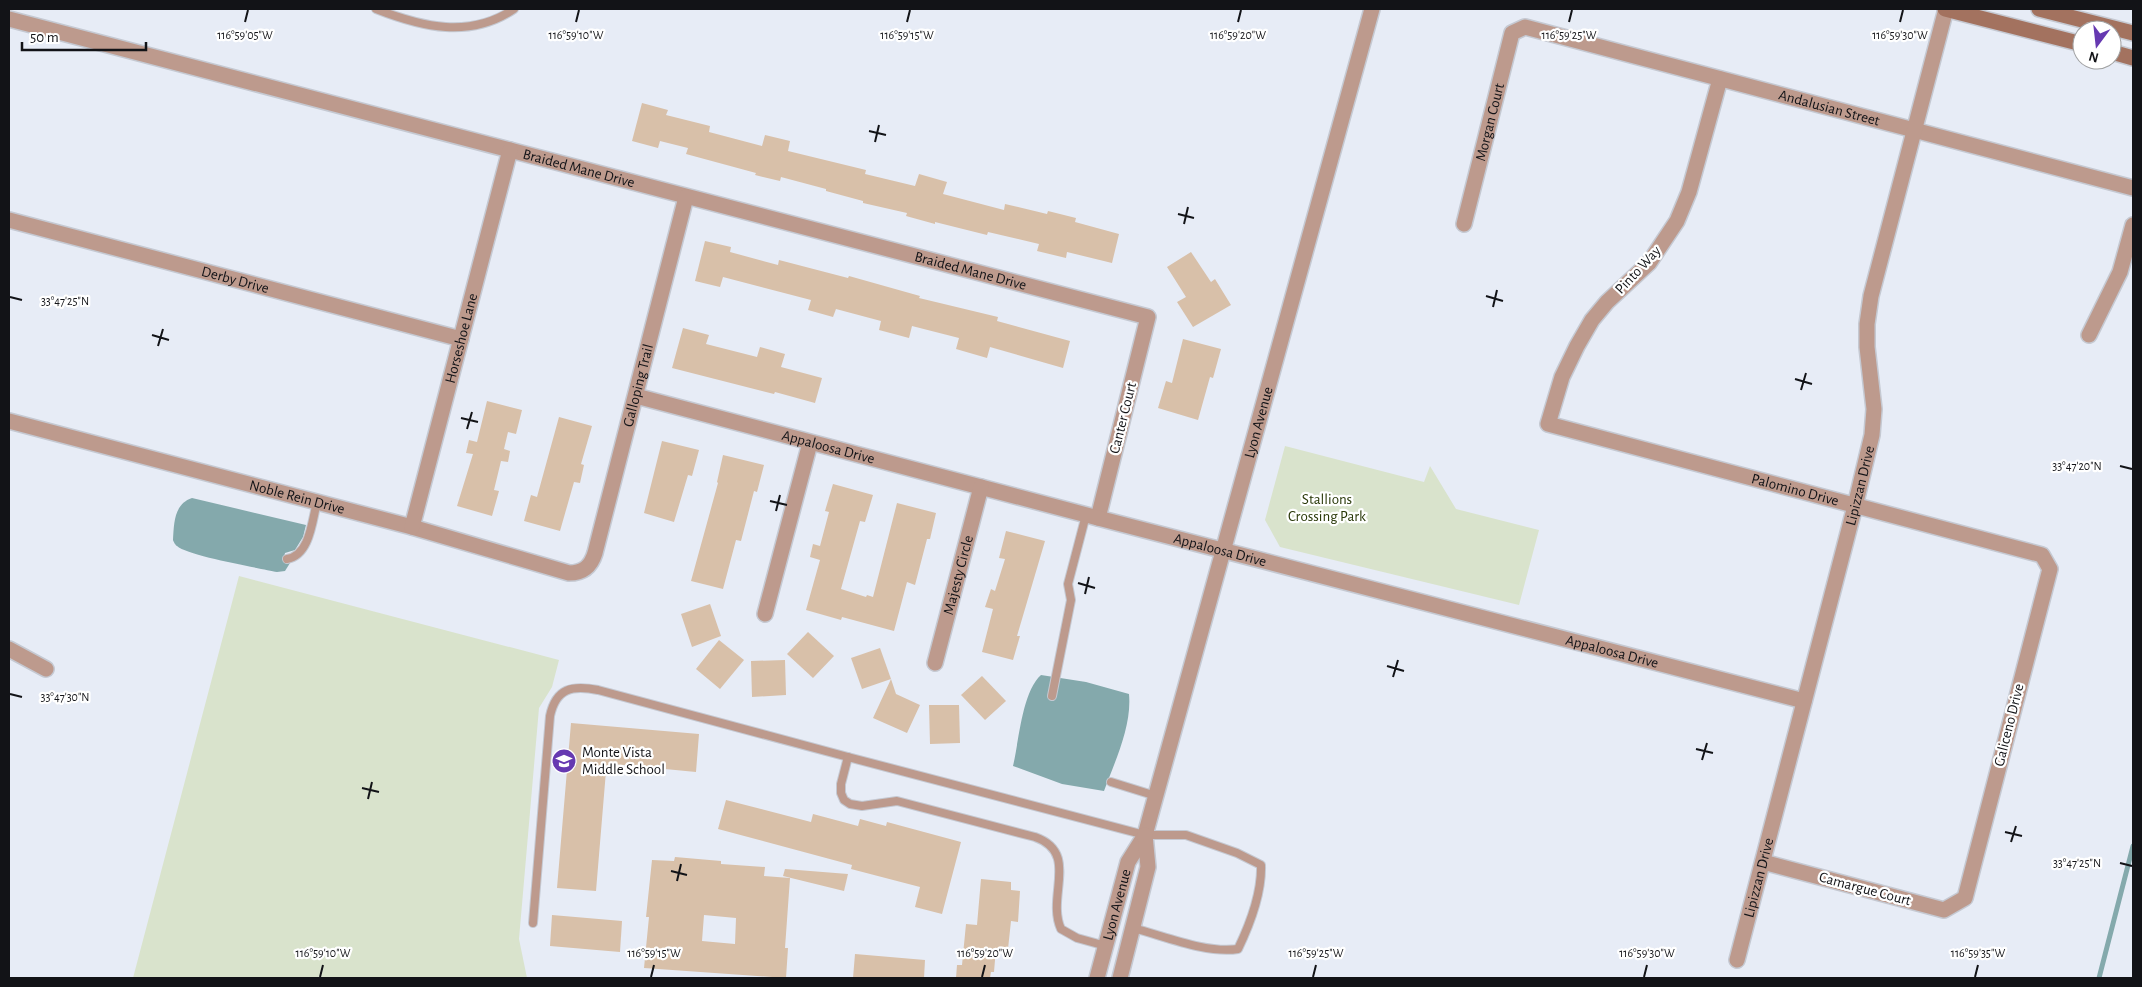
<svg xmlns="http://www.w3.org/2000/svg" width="2142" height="987" font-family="'Alegreya Sans',sans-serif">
<rect width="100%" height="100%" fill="#e7ecf6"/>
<g fill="#d9e3cc">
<polygon points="1285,446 1424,482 1430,466 1456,509 1539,530 1519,605 1280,547 1265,520"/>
<polygon points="239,576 559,660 552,687 539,708 519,939 527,978 133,978"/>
</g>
<g fill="#84a9ac">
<path d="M 192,498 L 306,525 L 303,537 L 295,550 L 285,553 L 283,562 L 290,563 L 285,571 L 277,572 C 259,568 188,556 177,546 C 176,546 173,541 173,540 C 174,523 174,504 192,498 Z"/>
<path d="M 1041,675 L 1086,682 L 1129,694 C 1132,726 1115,761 1104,791 L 1062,784 L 1013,766 C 1019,741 1022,692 1041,675 Z"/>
</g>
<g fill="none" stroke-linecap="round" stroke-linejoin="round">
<polyline stroke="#84a9ac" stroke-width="5" points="2099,978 2133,846"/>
</g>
<g fill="#d8c0a9" fill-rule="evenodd">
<polygon points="642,103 668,110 666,115 710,126 709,132 762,146 765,135 790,141 788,151 866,170 865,174 915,186 919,174 947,182 943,194 1004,210 1005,204 1047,214 1048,211 1076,218 1075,222 1119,234 1112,263 1067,252 1066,258 1037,251 1039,244 988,232 987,235 935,222 935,224 906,216 907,213 863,203 863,201 826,191 826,189 781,177 780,181 755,175 756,173 686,154 688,148 660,141 658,148 632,141"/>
<polygon points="705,241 731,247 730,252 778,265 779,260 848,278 849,276 920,296 919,298 998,317 997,321 1070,341 1063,368 990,347 987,358 956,349 959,338 912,326 909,338 879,330 881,321 836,309 833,317 808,310 811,300 723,277 720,287 695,281"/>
<polygon points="1191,252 1211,282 1215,279 1231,305 1193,327 1177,302 1186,297 1167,267"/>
<polygon points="683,328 709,335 706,344 757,357 760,347 785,354 781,367 822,378 815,403 775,392 774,394 672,368"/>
<polygon points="1183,339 1221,349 1213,378 1210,377 1198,420 1158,408 1166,381 1172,383"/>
<polygon points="487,401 522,410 516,434 508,432 504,449 510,451 508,462 501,461 494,490 499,491 492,516 457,506 473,454 466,453 469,440 477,442"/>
<polygon points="559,417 592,426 581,464 584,465 580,483 574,482 560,531 524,521 531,495 537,497"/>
<polygon points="662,441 699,450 692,476 688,475 674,522 644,513"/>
<polygon points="723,455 764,465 757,492 754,491 741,541 736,540 723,589 691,581 718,483 717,482"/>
<polygon points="833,484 873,495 865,522 860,521 841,589 866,597 867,595 873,597 897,503 936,513 930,539 927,539 915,585 907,582 894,631 842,617 841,620 806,610 820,560 810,557 813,544 820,546 829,512 825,511"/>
<polygon points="1006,531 1045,541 1017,636 1020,636 1013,660 982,652 993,609 985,607 991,589 995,591 1005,559 999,558"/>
<polygon points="710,604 721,636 692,647 681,614"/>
<polygon points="808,632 834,656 813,678 787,654"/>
<polygon points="719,640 744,660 720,689 696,669"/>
<polygon points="880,648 891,679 862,689 851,658"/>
<polygon points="785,660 786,695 752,697 751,661"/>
<polygon points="982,676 1006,701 985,720 961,695"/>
<polygon points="891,679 896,694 920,705 907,733 873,718"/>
<polygon points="929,705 959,705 960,743 930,744"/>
<polygon points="571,723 699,734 696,772 613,764 613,771 606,771 596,891 557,888"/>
<polygon points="726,800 811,822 813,814 858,826 860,819 886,826 887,822 961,842 942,914 915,907 920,887 851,869 852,865 718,829"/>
<path d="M 675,857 L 721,861 L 721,864 L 765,867 L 764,876 L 790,878 L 785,948 L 788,948 L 786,978 L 644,968 L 649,917 L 646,917 L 652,860 L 674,861 ZM 704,915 L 736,918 L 735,944 L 702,941 Z"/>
<polygon points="785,869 848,874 844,891 783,876"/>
<polygon points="981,879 1011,882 1011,890 1020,891 1018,922 1011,921 1008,949 996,948 994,972 991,972 990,978 956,978 957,965 962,965 966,924 977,925"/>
<polygon points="552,915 622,921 620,952 550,946"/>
<polygon points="855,954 925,960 924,978 853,978"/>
</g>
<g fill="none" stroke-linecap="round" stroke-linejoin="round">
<defs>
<g id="service">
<path d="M 376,9 C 422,27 470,39 514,9"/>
<path d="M 287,559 C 310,555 312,521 317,502"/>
<polyline points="1052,696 1071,600 1068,584 1086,515"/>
<polyline points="1111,782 1156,796"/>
<path d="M 533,923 L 550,716 C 556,688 572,685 598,690 L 848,757"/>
<path d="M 1106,946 L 1077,938 L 1061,929 C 1046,896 1080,853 1035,837 L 897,801 L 862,806 L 850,804 L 844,800 L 841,793 L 841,784 L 848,757 L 1145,835 L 1186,835 L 1237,853 L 1261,865 C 1262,893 1250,924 1238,949 C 1207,954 1164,936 1133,928"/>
</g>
<g id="minor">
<path id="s1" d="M 9,19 L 1148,317 L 1098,518"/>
<path id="s2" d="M 1720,79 L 1689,192 L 1677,221 L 1649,263 L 1607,302 L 1592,320 L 1577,346 L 1562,377 L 1548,424 L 2042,555 L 2050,569 L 1965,898 L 1944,910 L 1763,862"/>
<path id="s3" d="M 9,220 L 461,339"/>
<path id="s4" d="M 1464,224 L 1512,33 L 1525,27 L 2133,188"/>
<polyline points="2089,335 2120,272 2133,225"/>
<path id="s5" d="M 636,396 L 1098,518 L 1804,701"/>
<path id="s6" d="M 9,421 L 412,527 L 569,573 C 584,573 591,566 595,553 L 686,197"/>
<path id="s7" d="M 412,527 L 510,150"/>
<polyline points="765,614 810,443"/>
<polyline points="9,649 46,669"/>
<path id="s8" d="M 935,663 L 981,487"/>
<path id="s9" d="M 1737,960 L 1855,506 L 1872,435 L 1874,409 L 1867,347 L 1867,324 L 1871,296 L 1946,9"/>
</g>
<g id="tertiary">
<path id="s10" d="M 1097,978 L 1128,862 L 1145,835 L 1372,9"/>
<polyline points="1120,978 1148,867 1145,835"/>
</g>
<g id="secondary">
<polyline points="1945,9 2082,44"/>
<polyline points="2039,9 2133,33"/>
<polyline points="2112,52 2133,58"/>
</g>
</defs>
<use href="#service" stroke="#c5c9d2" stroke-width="10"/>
<use href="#minor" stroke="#c5c9d2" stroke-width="18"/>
<use href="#tertiary" stroke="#c5c9d2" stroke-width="18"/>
<use href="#secondary" stroke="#c5c9d2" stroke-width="18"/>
<use href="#service" stroke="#bd9a8d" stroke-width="8"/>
<use href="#minor" stroke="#bd9a8d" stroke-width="15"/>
<use href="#tertiary" stroke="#bd9a8d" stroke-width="15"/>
<use href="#secondary" stroke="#a3725f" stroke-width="15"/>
</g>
<path fill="none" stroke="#121317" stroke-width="2" d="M 245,22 L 248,10M 576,22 L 579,10M 907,22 L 910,10M 1238,22 L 1241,10M 1569,22 L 1572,10M 1900,22 L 1903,10M 869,131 L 886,135M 875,142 L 879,125M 1178,214 L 1194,218M 1184,224 L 1188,207M 1486,296 L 1503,301M 10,297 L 22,300M 1493,307 L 1497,290M 152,335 L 169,340M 158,346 L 163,329M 1795,379 L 1812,384M 1801,390 L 1806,373M 461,418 L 478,422M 467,429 L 472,412M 2120,466 L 2132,469M 770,501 L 787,505M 776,511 L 780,495M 1078,583 L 1095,588M 1085,594 L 1089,577M 1387,666 L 1404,671M 1393,677 L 1398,660M 10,694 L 22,697M 1696,749 L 1713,753M 1702,760 L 1707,743M 362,788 L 379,792M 368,799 L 372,782M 2005,832 L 2022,836M 2011,842 L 2016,826M 2120,863 L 2132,866M 671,871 L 687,875M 677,881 L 681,864M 320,977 L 323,965M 651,977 L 654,965M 982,977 L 985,965M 1313,977 L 1316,965M 1644,977 L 1647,965M 1975,977 L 1978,965"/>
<defs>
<symbol id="school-disc" viewBox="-11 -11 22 22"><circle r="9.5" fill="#6639b1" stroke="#fff"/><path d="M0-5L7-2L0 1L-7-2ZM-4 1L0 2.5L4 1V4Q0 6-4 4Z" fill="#fff"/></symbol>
</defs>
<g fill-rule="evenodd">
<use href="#school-disc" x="550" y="747" width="28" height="28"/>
</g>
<g text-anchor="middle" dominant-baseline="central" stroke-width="4.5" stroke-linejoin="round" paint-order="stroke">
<g font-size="15" fill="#121317" stroke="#fff">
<text stroke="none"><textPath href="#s4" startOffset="526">Andalusian Street</textPath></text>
<text stroke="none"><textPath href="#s4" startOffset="105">Morgan Court</textPath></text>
<text stroke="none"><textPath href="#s1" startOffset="589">Braided Mane Drive</textPath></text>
<text transform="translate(1638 270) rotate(-47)">Pinto Way</text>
<text stroke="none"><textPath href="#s1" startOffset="994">Braided Mane Drive</textPath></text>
<text stroke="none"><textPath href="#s3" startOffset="234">Derby Drive</textPath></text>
<text stroke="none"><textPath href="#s7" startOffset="195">Horseshoe Lane</textPath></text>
<text stroke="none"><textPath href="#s6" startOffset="789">Galloping Trail</textPath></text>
<text transform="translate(1123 418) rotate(-76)">Canter Court</text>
<text stroke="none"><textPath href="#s10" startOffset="580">Lyon Avenue</textPath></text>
<text stroke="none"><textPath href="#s5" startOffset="199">Appaloosa Drive</textPath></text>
<text stroke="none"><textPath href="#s9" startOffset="490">Lipizzan Drive</textPath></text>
<text stroke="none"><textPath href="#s2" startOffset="649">Palomino Drive</textPath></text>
<text stroke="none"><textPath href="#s6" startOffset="298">Noble Rein Drive</textPath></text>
<text stroke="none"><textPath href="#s5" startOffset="604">Appaloosa Drive</textPath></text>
<text stroke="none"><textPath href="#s8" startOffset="91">Majesty Circle</textPath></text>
<text stroke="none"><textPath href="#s5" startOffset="1009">Appaloosa Drive</textPath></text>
<text transform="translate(2009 725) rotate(-76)">Galiceno Drive</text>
<text stroke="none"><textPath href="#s9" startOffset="85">Lipizzan Drive</textPath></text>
<text transform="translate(1865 889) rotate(15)">Camargue Court</text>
<text stroke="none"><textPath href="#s10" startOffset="76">Lyon Avenue</textPath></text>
</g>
<g font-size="15" fill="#283707" stroke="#fff">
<text x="1327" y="499">Stallions<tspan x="1327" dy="17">Crossing Park</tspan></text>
</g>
<g font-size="15" fill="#121317" stroke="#fff" text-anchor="start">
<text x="582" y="752">Monte Vista<tspan x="582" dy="17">Middle School</tspan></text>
</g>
</g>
<g font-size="12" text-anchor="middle" fill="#121317" stroke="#fff" stroke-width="4.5" stroke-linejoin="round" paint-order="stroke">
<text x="245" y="39">116°59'05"W</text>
<text x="576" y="39">116°59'10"W</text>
<text x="907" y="39">116°59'15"W</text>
<text x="1238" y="39">116°59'20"W</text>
<text x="1569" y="39">116°59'25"W</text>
<text x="1900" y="39">116°59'30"W</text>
<text x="65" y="305">33°47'25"N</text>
<text x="2077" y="470">33°47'20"N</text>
<text x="65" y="701">33°47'30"N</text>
<text x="2077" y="867">33°47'25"N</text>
<text x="323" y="957">116°59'10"W</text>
<text x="654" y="957">116°59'15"W</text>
<text x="985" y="957">116°59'20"W</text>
<text x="1316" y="957">116°59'25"W</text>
<text x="1647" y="957">116°59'30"W</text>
<text x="1978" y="957">116°59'35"W</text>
</g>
<rect width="2142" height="987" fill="none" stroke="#121317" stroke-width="20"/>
<g transform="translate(2097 45) rotate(195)"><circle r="24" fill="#ffffff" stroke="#a0a1a2"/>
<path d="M0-4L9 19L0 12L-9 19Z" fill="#6639b1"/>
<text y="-8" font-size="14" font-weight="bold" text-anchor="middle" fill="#121317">N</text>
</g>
<path d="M22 42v8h124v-8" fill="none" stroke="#121317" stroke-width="2.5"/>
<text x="30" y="42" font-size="15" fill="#121317" stroke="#ffffff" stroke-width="4" paint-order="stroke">50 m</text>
</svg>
